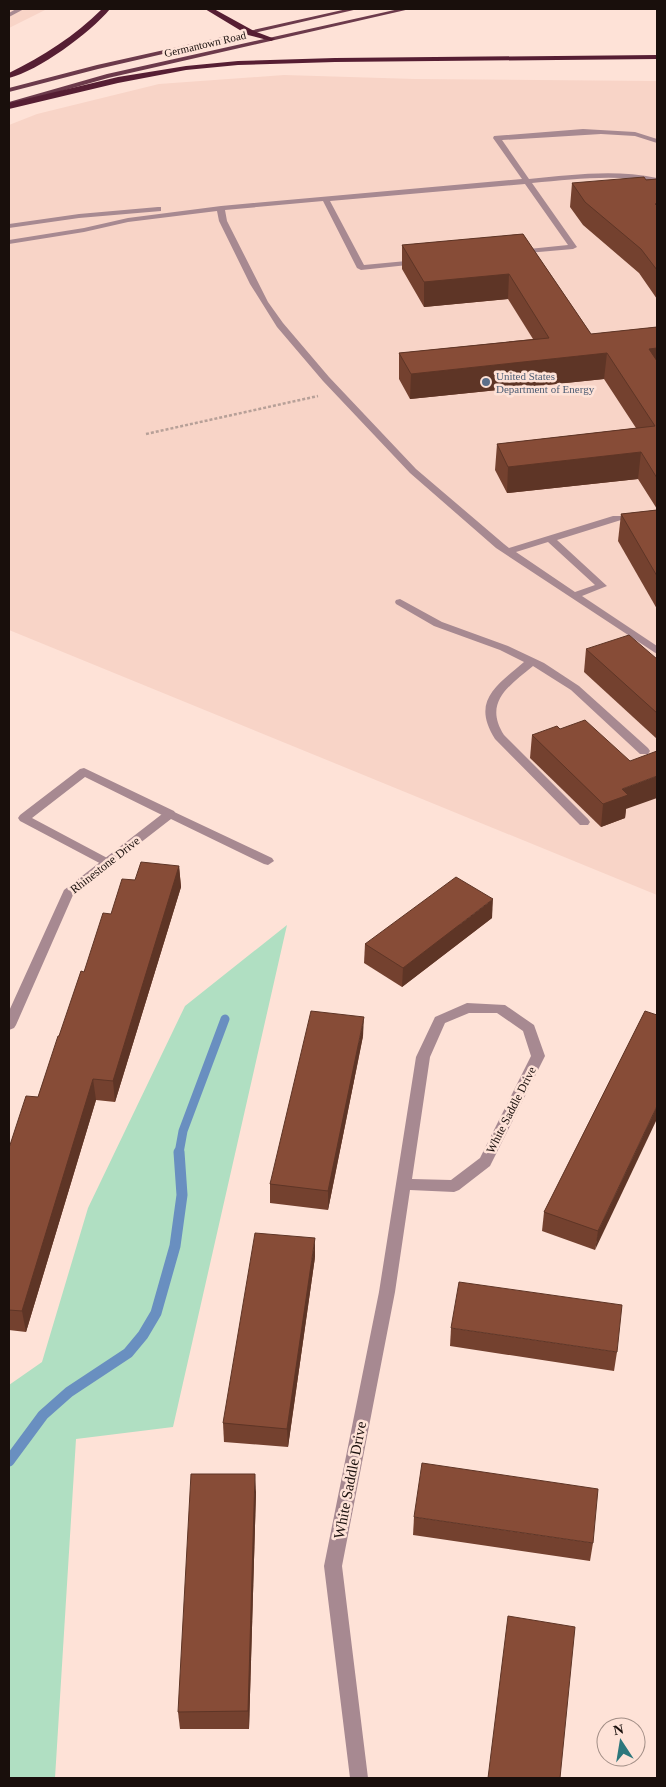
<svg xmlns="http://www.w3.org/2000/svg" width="666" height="1787" font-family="'Times New Roman',serif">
<rect width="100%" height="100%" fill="#fee2d7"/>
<g fill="#f8d4c7">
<polygon points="9,9 47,9 9,28"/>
<polygon points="284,75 415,79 657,81 657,895 9,630 9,125 37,114 159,84"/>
</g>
<polygon fill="#b0dfc2" points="287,925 173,1427 76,1439 55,1778 9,1778 9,1385 42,1362 88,1208 185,1006"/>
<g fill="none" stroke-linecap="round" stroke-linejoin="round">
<polyline stroke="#698fc0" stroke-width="9" points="179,1153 183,1131 225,1019"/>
<polyline stroke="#698fc0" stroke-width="11" points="9,1461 43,1415 69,1392 128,1353 143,1335 156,1313 175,1246 182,1195 179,1152"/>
<polyline stroke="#b7a098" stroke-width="2.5" stroke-dasharray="3 2" stroke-linecap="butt" points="146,434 318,396"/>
<g fill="#a78991" fill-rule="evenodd">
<polygon points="16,9 24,9 9,17 9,13"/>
<path d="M 583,129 L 635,132 L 657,139 L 657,143 L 635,136 L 601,134 L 502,140 L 529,179 C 572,175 614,169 657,178 L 657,182 C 615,174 575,179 532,183 L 577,247 L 573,249 L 516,254 L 515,252 L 519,250 L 568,245 L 525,184 L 330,201 L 364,265 L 417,260 L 421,262 L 417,264 L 361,270 L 357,268 L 323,201 L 225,210 L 227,221 L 268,302 L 283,323 L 329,377 L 416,469 L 504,544 L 509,548 L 613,516 L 621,516 L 621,520 L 557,540 L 607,586 L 582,596 L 657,646 L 657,654 L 496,548 L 410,473 L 323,381 L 277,327 L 250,284 L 219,221 L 217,211 L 128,222 L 84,232 L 9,244 L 9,240 L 84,228 L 128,218 L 221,206 L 522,179 L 493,138 L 494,136 ZM 548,542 L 595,585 L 575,592 L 516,552 Z"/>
<polygon points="158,207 161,207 161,211 79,218 9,228 9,224 79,214"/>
<path d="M 400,599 L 442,622 L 508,646 L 544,663 L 579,686 L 648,748 L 650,751 L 648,754 L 640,754 L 571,690 L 533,666 C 509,686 483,702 504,735 L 588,819 L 590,822 L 588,825 L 580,825 L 495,739 C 471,701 496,686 524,662 L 500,650 L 434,626 L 396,604 L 395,602 L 396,600 Z"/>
<polygon points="84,768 174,811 176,814 170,818 166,817 85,777 32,818 111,860 113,863 107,867 20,821 18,818 20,815 80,769"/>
</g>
<g fill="#a78991" fill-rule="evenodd">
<polygon points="170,810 272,858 274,861 268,865 264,864 171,819 73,895 16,1025 14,1028 9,1030 9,1011 64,890 166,811"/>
<path d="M 467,1003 L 505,1005 L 534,1025 L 545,1056 L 490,1166 L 459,1190 L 454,1192 L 410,1190 L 395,1292 L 342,1566 L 368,1778 L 350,1778 L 324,1566 L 379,1292 L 416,1057 L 435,1017 ZM 469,1013 L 497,1013 L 523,1031 L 531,1056 L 480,1158 L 451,1180 L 412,1179 L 430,1057 L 445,1023 Z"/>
</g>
<g fill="#6c3a4b" fill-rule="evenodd">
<polygon points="347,9 358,9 98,69 9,92 9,88 97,65"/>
<polygon points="399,9 410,9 108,78 9,106 9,102 107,74"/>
</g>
<g fill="#561e33" fill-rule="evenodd">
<path d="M 102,9 L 110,9 C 90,33 38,71 9,78 L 9,73 C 43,56 75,36 102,9 Z"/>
<polygon points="205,9 214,9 254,31 275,39 271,41 248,35"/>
<polygon points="657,55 657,59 335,62 238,65 186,70 118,83 9,109 9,103 118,77 186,66 238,61 335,58"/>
</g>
</g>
<g fill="#74412f">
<polygon points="657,179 657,299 639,273 583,225 570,207 572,183"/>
<polygon points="523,234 591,334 657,327 657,509 638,479 507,493 495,470 497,444 636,428 604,379 410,399 399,379 399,353 533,339 508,299 424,307 402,269 402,245"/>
<polygon points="657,510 657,609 618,541 621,514"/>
<polygon points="586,649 657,659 657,739 584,672"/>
<polygon points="560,729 626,809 625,818 601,827 530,758 532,735"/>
<polygon points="179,866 181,887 115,1102 96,1100 26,1332 9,1330 9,1148 38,1097 59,1036 84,972 111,914"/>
<polygon points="492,918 402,987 364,963 365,944"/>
<polygon points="645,1011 595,1250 542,1231 544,1212"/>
<polygon points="363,1036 328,1210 270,1203 270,1184"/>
<polygon points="315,1257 288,1447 224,1442 223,1423"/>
<polygon points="451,1328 617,1352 614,1371 450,1346"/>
<polygon points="256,1492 249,1729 180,1729 178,1712"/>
<polygon points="414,1517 593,1543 590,1561 413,1535"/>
</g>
<g fill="#5e3526">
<polygon points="509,274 508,299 424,307 424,282"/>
<polygon points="657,348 657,373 649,349"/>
<polygon points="607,353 604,379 410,399 411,374"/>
<polygon points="641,452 638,479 507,493 508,467"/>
<polygon points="657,776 657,798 626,809 625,818 601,827 603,804 622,789"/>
<polygon points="179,866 181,887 115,1102 113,1081"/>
<polygon points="493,899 492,918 402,987 403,968"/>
<polygon points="364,1017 363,1036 328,1210 328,1191"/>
<polygon points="93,1079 96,1100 26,1332 22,1311"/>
<polygon points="657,1106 657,1119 595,1250 598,1231"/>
<polygon points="315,1238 315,1257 288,1447 287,1429"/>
<polygon points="255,1474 256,1492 249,1729 248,1711"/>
</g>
<g fill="#874c37" stroke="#5e3526">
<polygon points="644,177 646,180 657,179 657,203 655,204 657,206 657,270 641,249 585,202 572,183"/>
<polygon points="523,234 591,334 657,327 657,348 649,349 657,361 657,478 641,452 508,467 497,444 655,426 607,353 411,374 399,353 549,338 509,274 424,282 402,245"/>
<polygon points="657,510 657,576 621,514"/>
<polygon points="629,635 657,659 657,713 586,649"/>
<polygon points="585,720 630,761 657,751 657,776 622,789 628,795 603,804 532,735 557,726 560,729"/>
<polygon points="141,862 179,866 113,1081 93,1079 22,1311 9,1310 9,1148 26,1096 38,1097 58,1036 59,1036 81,971 84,972 103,913 111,914 122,879 135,880"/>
<polygon points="456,877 493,899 403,968 365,944"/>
<polygon points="311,1011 364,1017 328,1191 270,1184"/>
<polygon points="645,1011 657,1015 657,1106 598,1231 544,1212"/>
<polygon points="255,1233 315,1238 287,1429 223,1423"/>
<polygon points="459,1282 622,1305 617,1352 451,1328"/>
<polygon points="422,1463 598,1489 593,1543 414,1517"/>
<polygon points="191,1474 255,1474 248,1711 178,1712"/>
<polygon points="508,1616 575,1627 560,1778 488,1778"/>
</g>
<circle fill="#5c6f8a" stroke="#fee2d7" stroke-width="2" cx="486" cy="382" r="5"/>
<g text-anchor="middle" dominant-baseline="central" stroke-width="5" stroke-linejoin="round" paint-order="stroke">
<g font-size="11" fill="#190f0c" stroke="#fee2d7">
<text transform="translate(205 44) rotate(-13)">Germantown Road</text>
</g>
<g font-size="11" fill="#4e5e75" stroke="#fee2d7" text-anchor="start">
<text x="496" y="376">United States<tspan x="496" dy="13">Department of Energy</tspan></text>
</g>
<g font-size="12" fill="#190f0c" stroke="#fee2d7">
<text transform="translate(105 865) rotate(-38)">Rhinestone Drive</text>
<text transform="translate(511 1110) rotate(-63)">White Saddle Drive</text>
</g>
<g font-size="15" fill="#190f0c" stroke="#fee2d7">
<text transform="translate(350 1480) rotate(-79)">White Saddle Drive</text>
</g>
</g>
<rect width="666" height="1787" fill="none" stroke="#190f0c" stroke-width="20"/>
<g transform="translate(621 1742) rotate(348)"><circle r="24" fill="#fee2d7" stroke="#a28e86"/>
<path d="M0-4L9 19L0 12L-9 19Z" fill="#2d777c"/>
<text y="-8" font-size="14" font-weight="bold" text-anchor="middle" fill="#190f0c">N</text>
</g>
</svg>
